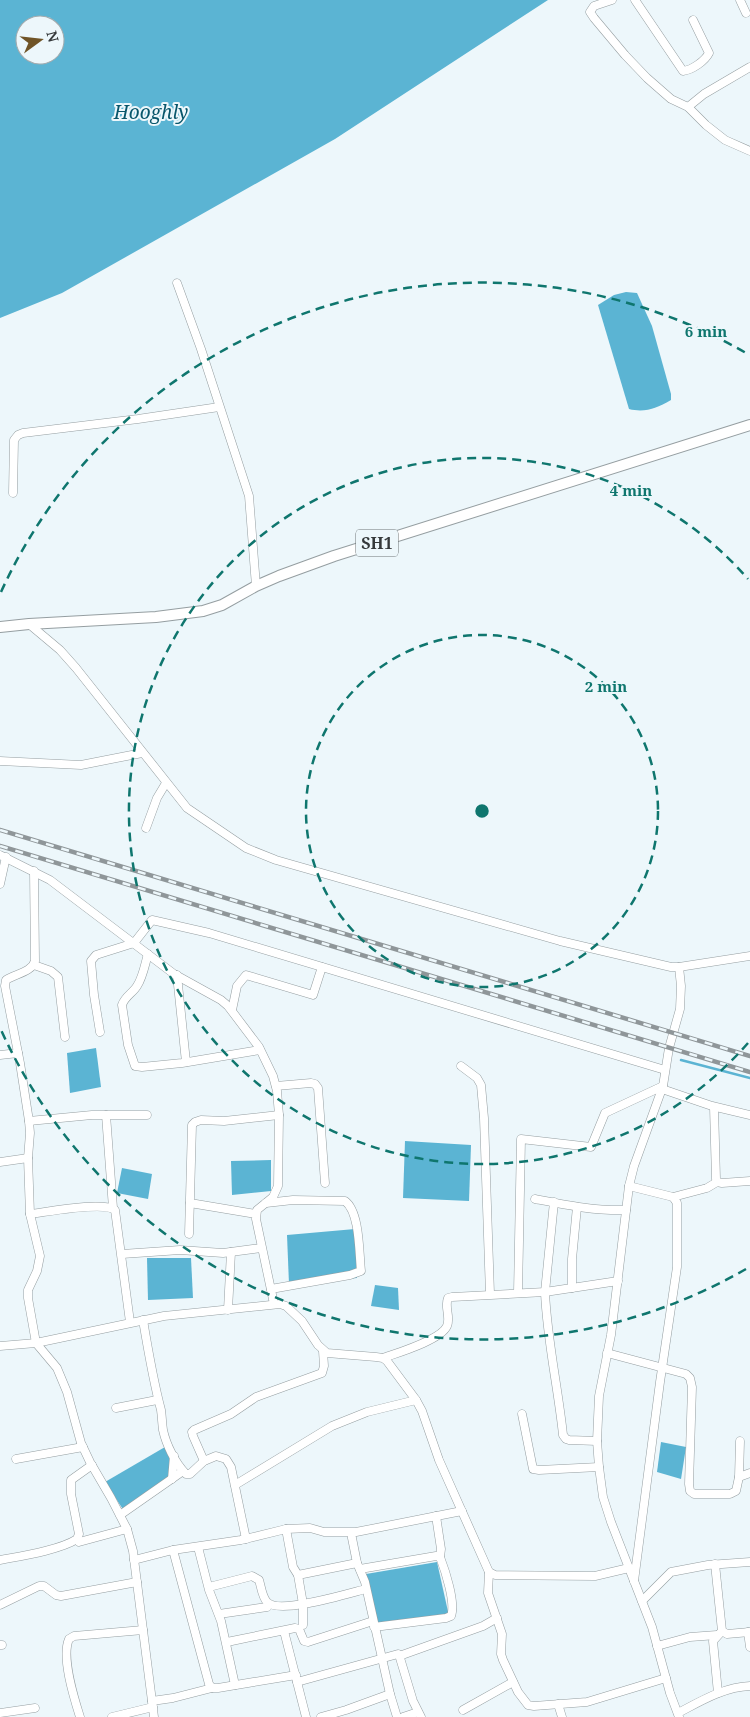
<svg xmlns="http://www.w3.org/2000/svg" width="750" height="1717" font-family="'Noto Serif',serif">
<rect width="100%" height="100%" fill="#edf7fb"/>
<g fill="#5bb4d3" fill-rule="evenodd">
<path d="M 0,0 L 548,0 L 335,139 L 62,293 L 0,318 ZM 25,25 L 55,25 L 55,55 L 25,55 Z"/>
<path d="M 626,292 L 637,293 L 652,326 L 671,394 L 671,400 C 657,408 645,413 629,409 L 598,305 L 614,295 Z"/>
<polygon points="96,1048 101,1087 70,1093 67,1053"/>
<polygon points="405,1141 471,1145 469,1201 403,1198"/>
<polygon points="271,1160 271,1191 232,1195 231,1161"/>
<polygon points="122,1168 152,1174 148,1199 117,1193"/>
<polygon points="355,1229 357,1278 289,1284 287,1235"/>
<polygon points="147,1258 191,1258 193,1298 148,1300"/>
<polygon points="375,1285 398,1288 399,1310 371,1306"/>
<polygon points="661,1442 686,1447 681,1479 657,1472"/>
<polygon points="165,1447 181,1472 126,1514 105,1482"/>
<polygon points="437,1562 449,1616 376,1627 366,1574"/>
</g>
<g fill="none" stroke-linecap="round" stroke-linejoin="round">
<polyline stroke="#5bb4d3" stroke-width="2.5" points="681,1060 750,1078"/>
<defs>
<g id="minor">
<polyline points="612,0 594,6 590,12 594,18 625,55 647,78 671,99 688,107 706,125 725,140 750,151"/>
<path d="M 635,0 L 683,71 C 692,70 705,61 709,53 L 693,20"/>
<polyline points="740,0 746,13"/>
<polyline points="688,107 704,94 750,67"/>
<polyline points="177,283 201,349 249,496 256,586"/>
<polyline points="13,493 14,440 18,435 23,433 138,419 219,407"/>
<polyline points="29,624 60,650 76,668 187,808 246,848 276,860 560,941 671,967 679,967 750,956"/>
<polyline points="0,761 81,765 142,753"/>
<polyline points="146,828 157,798 166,783"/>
<polyline points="0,855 50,880 174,974 221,1000 228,1006 259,1047 273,1076 277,1091 279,1115 278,1186 273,1197 257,1210 256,1219 274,1304"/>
<path d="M 34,871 L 35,961 C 32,972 15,974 6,980 L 5,986 L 20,1063 L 29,1121 L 30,1133 L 28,1158 L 30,1214 L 40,1256 L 37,1271 L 28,1290 L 28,1298 L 36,1343 L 57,1368 L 67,1392 L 81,1443 L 90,1462 L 111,1498 L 127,1529 L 133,1551 L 154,1717"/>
<polyline points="0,884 6,857"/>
<path d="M 148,954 C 145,964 143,977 137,986 C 133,993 125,996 122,1005 L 128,1045 L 135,1066 L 142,1067 L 182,1063 L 260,1050"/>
<polyline points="34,965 51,971 58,977 65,1037"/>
<polyline points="679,967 681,986 680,1009 669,1048 663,1086 634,1166 629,1186 611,1335 599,1396 597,1441 599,1467 603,1497 611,1522 652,1627 670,1693 679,1717"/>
<polyline points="177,975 186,1062"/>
<polyline points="232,1010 237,986 246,975 313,995 322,967"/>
<polyline points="100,1032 94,995 91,961 96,955 134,943 152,920 209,933 665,1070"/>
<polyline points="0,1055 18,1053"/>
<polyline points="461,1066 477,1078 481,1085 484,1118 490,1294"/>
<polyline points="276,1086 311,1083 315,1084 318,1088 325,1183"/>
<polyline points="662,1089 712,1106 750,1115"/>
<polyline points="714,1107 716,1179 717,1182 722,1183 750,1181"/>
<polyline points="106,1115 113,1208"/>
<polyline points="29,1121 92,1115 147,1115"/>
<polyline points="0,1162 28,1158"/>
<polyline points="629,1186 673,1197 677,1203 677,1267 660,1382 634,1581"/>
<polyline points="673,1197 707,1188 717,1182"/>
<path d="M 535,1199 C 566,1205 595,1211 626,1210"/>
<path d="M 554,1202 L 545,1292 C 547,1340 558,1387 563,1435 L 566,1439 L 569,1440 L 597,1441"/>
<polyline points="190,1203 256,1214"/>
<path d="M 266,1203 L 293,1200 L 345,1201 C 360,1212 359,1253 361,1271 L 350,1275 L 271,1289"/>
<path d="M 30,1214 C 47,1212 103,1201 115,1210 L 130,1322"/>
<polyline points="189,1234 192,1125 195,1122 201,1120 224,1121 279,1115"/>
<polyline points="122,1254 180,1250 223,1253 261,1248"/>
<polyline points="572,1288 572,1259 577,1207"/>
<polyline points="518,1293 521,1139 591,1147 605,1113 663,1086"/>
<polyline points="228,1310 231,1252"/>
<path d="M 143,1320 C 148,1350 153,1380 161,1410 C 162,1417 162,1423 163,1430 C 166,1444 175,1463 186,1474 L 190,1474 L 204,1461 L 216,1456 L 226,1459 L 231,1467 L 246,1539"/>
<polyline points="0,1346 36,1343 164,1316 280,1304 286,1306 302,1321 318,1345 327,1353 376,1357 383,1358 387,1361 416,1400 422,1411 439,1460 489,1572 495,1575 595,1576 629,1568"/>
<polyline points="607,1353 686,1374 690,1378 692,1387 689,1484 690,1491 694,1494 730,1494 736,1491 739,1477 740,1441"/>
<path d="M 383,1358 C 397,1353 441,1340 447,1326 C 451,1317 444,1307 448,1298 L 452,1297 L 545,1292 L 618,1281"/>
<polyline points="116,1408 157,1400"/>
<polyline points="522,1414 533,1469 539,1470 599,1467"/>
<polyline points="16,1459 83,1447"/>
<polyline points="204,1461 193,1436 192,1432 194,1430 231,1414 256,1397 322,1373 324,1366 323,1351"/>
<polyline points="739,1477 750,1473"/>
<polyline points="172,1479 174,1456"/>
<polyline points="235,1485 332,1426 367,1412 416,1400"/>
<polyline points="120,1515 183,1471"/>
<polyline points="436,1516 441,1549 440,1557"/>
<polyline points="286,1529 293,1567 298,1575 357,1563"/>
<polyline points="351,1533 357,1563 365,1582 390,1694 397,1717"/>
<polyline points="79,1542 127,1529"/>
<polyline points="198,1547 209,1590 221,1621 235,1685"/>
<polyline points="173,1550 209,1684 212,1688 218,1688 296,1675"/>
<path d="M 0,1560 C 21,1556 60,1550 77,1539 L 79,1534 L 71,1494 L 71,1480 L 92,1465"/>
<polyline points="134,1560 173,1550 241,1540 286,1529 310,1528 324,1532 356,1532 462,1511"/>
<polyline points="715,1564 722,1631 727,1634 750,1632"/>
<path d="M 360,1569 L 436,1556 L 440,1557 C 445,1570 456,1603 451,1616 L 446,1618 L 374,1627"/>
<polyline points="489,1572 488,1593 502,1634 501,1654 503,1660 518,1692 528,1705 534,1706 587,1702 666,1678"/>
<polyline points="298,1575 303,1604 303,1625"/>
<path d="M 209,1587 L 252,1576 L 259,1580 C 261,1586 262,1597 267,1602 C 279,1615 350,1593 366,1589"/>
<polyline points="642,1601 671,1572 708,1565 750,1562"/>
<polyline points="0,1605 39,1586 44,1586 56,1595 61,1596 137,1582"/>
<polyline points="219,1614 267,1607"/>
<polyline points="284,1631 306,1717"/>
<polyline points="748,1632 750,1647"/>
<polyline points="227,1642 295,1628 299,1629 304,1641 308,1642 373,1621"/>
<polyline points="0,1645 2,1645"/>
<polyline points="657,1646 690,1637 717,1635"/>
<polyline points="297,1682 398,1654"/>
<polyline points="718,1693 713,1641 722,1631"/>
<polyline points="152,1701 173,1698 212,1688"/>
<polyline points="558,1704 562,1717"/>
<polyline points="463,1710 513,1682"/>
<polyline points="0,1713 35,1708"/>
<path d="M 678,1713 C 701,1701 724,1687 750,1686"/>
<path d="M 80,1717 C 74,1698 61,1657 69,1639 L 74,1636 L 143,1630"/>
<polyline points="112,1717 153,1707"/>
<polyline points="321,1717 346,1710 390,1694"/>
<polyline points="403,1717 418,1712"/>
<polyline points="421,1717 413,1701 400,1658 402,1655 483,1626 497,1618"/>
</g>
<polyline id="major" points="0,627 29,624 156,617 203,611 222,605 256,586 279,576 334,556 750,425"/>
</defs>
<use href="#minor" stroke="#959ea1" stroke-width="9"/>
<use href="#major" stroke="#959ea1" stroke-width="12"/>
<use href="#minor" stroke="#fff" stroke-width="8"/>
<use href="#major" stroke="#fff" stroke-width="10"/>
<defs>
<g id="rail">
<polyline points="0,830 750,1056"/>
<polyline points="0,846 750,1072"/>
</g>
</defs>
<use href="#rail" stroke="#8f9699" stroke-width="4.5"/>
<use href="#rail" stroke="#edf7fb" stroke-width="2.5" stroke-dasharray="8" stroke-linecap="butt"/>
</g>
<g fill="none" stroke="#0f766e" stroke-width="2.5" stroke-dasharray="9 6">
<circle cx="482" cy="811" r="176"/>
<path d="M748 1043A353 353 0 1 1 748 579"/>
<path d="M746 1269A529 529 0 0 1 1 1030M1 592A529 529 0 0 1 746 353"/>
</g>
<g text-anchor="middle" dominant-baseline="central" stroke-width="4" stroke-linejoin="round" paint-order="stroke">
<rect fill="#edf7fb" stroke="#6c7275" stroke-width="1" x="356" y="529.5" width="42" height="27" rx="4"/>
<g font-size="16" font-weight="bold" fill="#35393b">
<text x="377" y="543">SH1</text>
</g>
<g font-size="19" font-style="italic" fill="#08566b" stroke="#edf7fb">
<text x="151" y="112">Hooghly</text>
</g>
</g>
<circle cx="482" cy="811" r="8" fill="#0f766e" stroke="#edf7fb" stroke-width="2.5"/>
<g font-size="15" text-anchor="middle" font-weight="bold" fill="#0f766e" stroke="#edf7fb" stroke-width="4" stroke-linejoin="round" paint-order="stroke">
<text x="706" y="337">6 min</text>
<text x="631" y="496">4 min</text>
<text x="606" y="692">2 min</text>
</g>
<g transform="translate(40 40) rotate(75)"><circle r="24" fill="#edf7fb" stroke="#a3abae"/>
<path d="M0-4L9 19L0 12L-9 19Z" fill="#705427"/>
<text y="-8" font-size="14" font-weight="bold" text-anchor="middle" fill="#35393b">N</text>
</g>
</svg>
